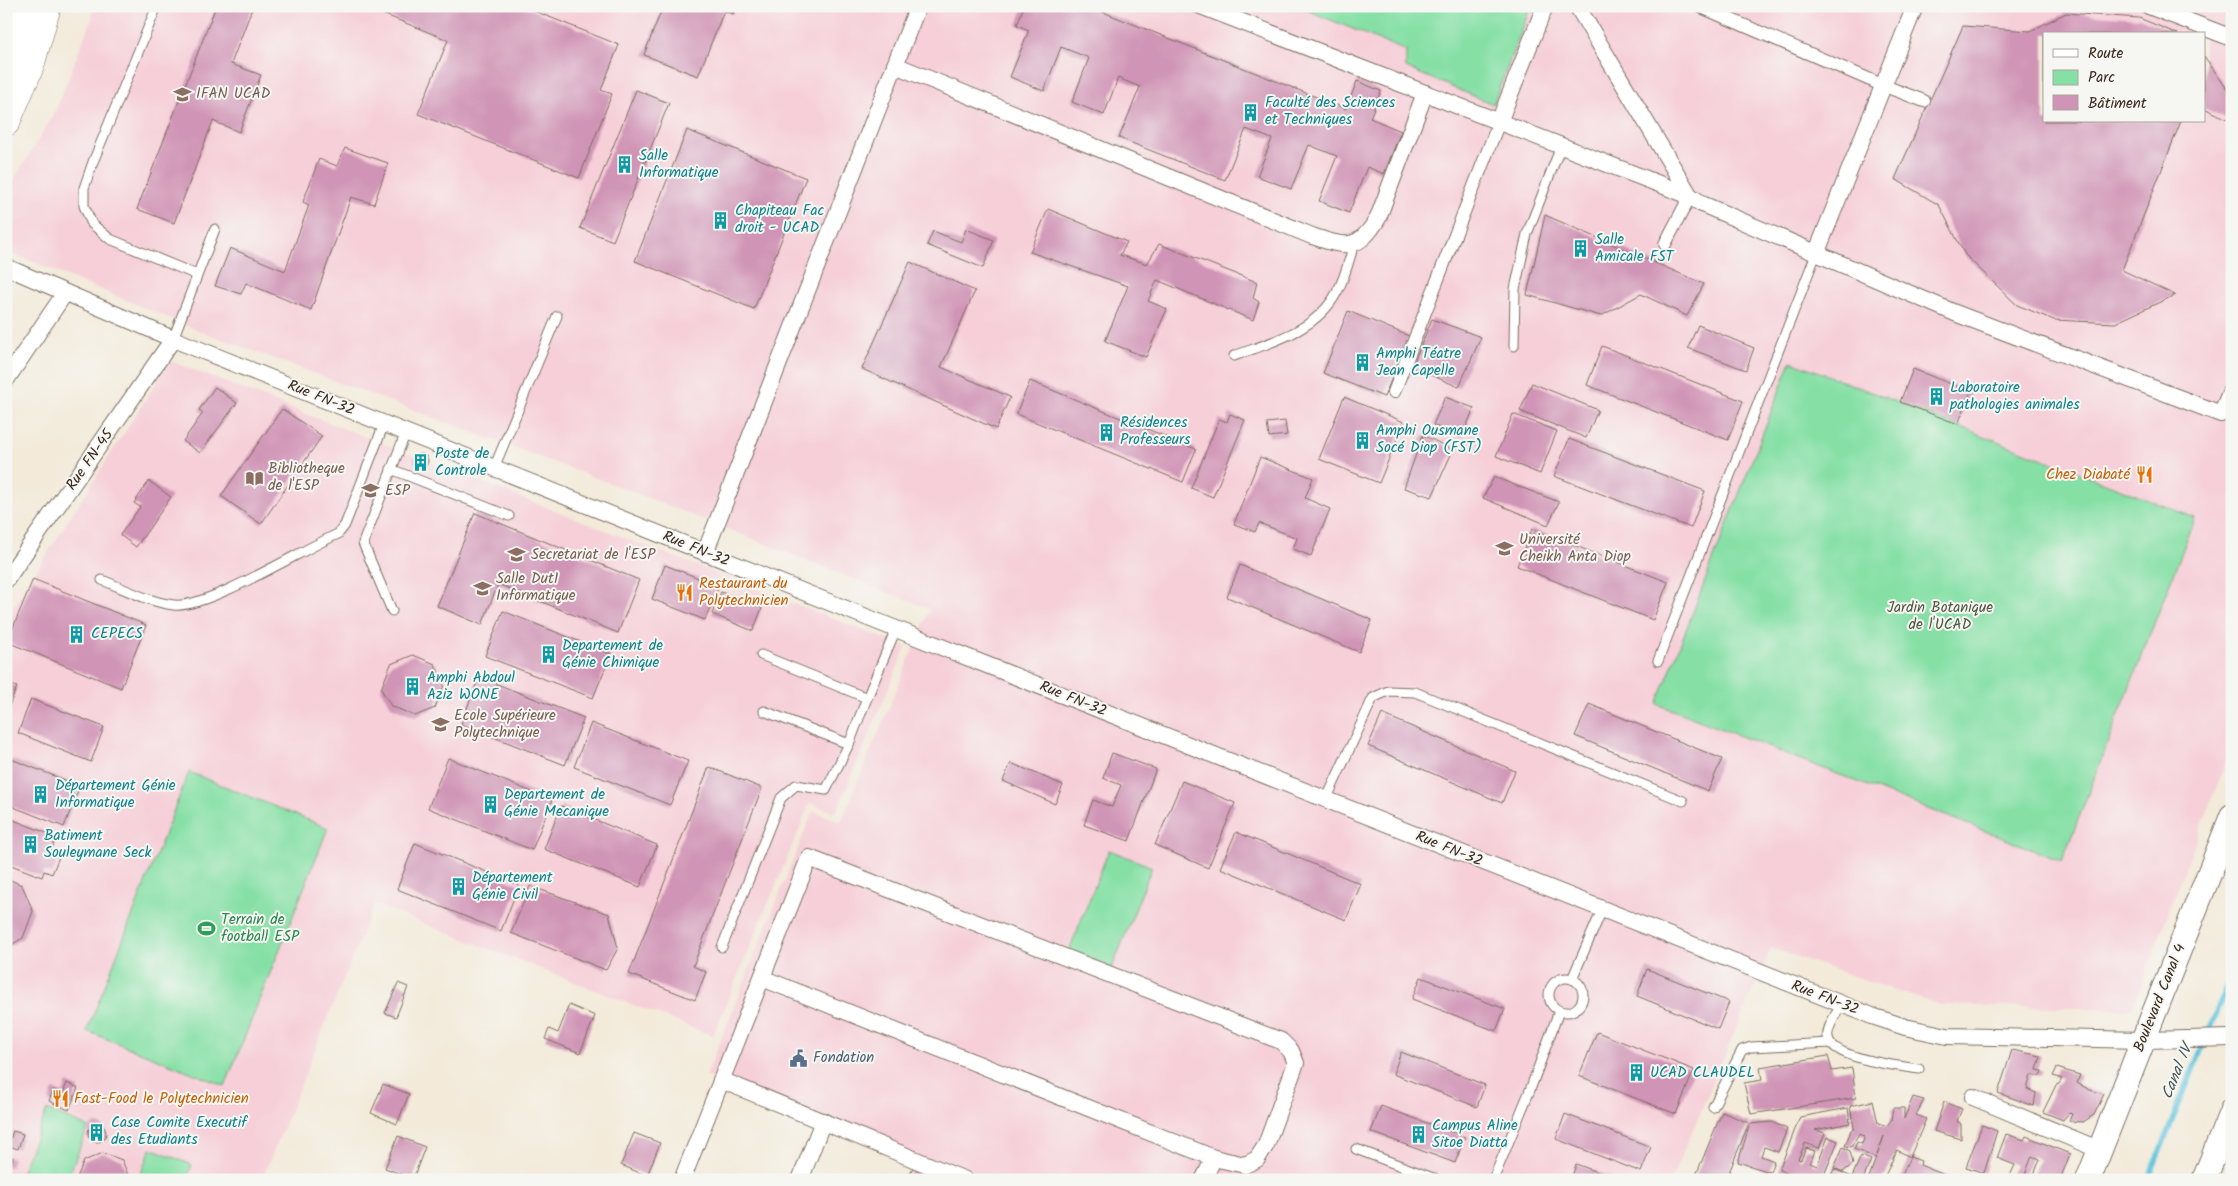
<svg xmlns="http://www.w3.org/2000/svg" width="2238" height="1186" font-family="Kalam,sans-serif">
<rect width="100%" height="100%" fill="#f6f6f2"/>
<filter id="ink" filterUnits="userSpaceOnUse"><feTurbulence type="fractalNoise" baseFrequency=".02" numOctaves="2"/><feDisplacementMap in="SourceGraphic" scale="10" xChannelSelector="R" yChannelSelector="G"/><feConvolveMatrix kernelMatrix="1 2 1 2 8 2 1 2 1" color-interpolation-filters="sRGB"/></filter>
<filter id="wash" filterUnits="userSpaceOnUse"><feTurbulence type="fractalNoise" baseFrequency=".0096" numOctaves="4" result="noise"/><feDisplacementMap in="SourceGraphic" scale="20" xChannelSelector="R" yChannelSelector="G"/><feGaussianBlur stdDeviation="1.12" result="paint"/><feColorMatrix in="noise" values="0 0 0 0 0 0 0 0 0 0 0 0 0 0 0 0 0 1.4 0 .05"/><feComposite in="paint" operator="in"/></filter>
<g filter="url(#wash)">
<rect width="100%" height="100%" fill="#f3ead9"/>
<g fill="#f6cfd8" fill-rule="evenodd">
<path d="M 94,6 L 2232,6 L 2232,746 L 2132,1009 L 1938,1005 L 1771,948 L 1671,1180 L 961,1180 L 706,1076 L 813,811 L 841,822 L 930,609 L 628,490 L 208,334 L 6,251 L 6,193 L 55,112 L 92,18 ZM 2044,34 L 2204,34 L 2204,121 L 2044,121 Z"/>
<polygon points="170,361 906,647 836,813 810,803 713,1036 374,904 262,1180 6,1180 6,618"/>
</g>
<g fill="#86e0a6" stroke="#608562">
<polygon points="1297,6 1531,6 1493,104 1406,68 1406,51"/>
<polygon points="1791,361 2195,518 2062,861 1657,704"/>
<polygon points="189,772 328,828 225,1086 87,1031"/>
<polygon points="1109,850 1152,867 1112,968 1069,951"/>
<polygon points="47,1110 88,1127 67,1180 18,1180"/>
<polygon points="151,1148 192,1165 186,1180 138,1180"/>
</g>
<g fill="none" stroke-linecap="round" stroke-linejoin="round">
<polyline stroke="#60c4de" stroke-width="5.5" points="2148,1180 2232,974"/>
</g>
<g id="blocks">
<g fill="#d094b6">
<polygon points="216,6 253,6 231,64 261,75 239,132 213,121 174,223 137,209"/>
<polygon points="363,6 522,6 619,45 601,90 612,94 579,178 418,114 448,40"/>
<polygon points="663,6 736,6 733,14 724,11 698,76 644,55"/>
<polygon points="1024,6 1088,6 1346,109 1357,81 1381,91 1370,118 1401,131 1384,174 1367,167 1349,213 1319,201 1337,156 1309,145 1291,189 1257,176 1272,139 1246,129 1225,180 1119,138 1140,87 1118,78 1104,115 1072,102 1089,58 1061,47 1044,91 1010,77 1029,30 1017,25"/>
<polygon points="2066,13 2139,18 2178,34 2044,34 2044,121 2181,121 2122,270 2175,295 2115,323 2054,320 2017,305 1965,255 1939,205 1895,179 1963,26 2030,31"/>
<polygon points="2204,56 2232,96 2232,121 2204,108"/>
<polygon points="636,90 669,103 613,241 580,228"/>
<polygon points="687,130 806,178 754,309 635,261"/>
<polygon points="345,148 388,163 374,204 351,197 311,310 246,283 241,294 215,286 230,248 285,271 309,205 303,202 319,159 337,166"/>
<polygon points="1048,209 1127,242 1120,255 1147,264 1159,244 1257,282 1253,298 1259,302 1253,320 1157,280 1148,301 1167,309 1146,357 1105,341 1128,286 1030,252"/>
<polygon points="1545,215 1704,284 1687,316 1641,294 1601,316 1527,295"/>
<polygon points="966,229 994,240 983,268 927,245 933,231 961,242"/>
<polygon points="910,262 975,291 941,367 1010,397 996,429 862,369"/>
<polygon points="1348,311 1409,336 1384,397 1323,373"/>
<polygon points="1432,319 1481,337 1459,387 1412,367"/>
<polygon points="1698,325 1754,348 1746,370 1688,348"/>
<polygon points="1602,346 1743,401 1728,440 1587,385"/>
<polygon points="1913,369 1971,392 1958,424 1900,402"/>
<polygon points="1030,381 1196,449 1183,482 1016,414"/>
<polygon points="1532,383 1598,410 1586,438 1520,411"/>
<polygon points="215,387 237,403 200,453 183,441 203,413 199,410"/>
<polygon points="1344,397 1404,422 1379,483 1319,459"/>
<polygon points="1445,397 1474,408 1462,437 1433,425"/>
<polygon points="282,409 322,436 261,524 221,496"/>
<polygon points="1230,414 1245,420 1213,497 1191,488 1219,419 1227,422"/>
<polygon points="1513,414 1557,431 1540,474 1496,456"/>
<polygon points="1285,421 1287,435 1269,437 1267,423"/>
<polygon points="1423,435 1453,450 1432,497 1404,488"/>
<polygon points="1569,439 1705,491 1691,528 1554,476"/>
<circle cx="421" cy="461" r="7"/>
<polygon points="1260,457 1313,478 1305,498 1330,509 1311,556 1293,549 1297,538 1259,523 1255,532 1234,524"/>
<polygon points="1494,477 1559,502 1548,525 1483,498"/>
<polygon points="149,481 171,497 136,547 120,535 140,507 134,503"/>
<polygon points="475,513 639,580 618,633 498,584 482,625 437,606"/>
<polygon points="1532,529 1668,582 1653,620 1517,566"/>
<polygon points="665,565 719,586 705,620 652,599"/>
<polygon points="1240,565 1372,620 1359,652 1227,597"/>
<polygon points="33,579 146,625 121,688 7,642"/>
<polygon points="721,592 762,608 753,631 712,614"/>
<polygon points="503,611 611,654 593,698 485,656"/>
<polygon points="413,655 435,664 444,685 435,708 415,716 391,706 381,689 391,664"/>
<polygon points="479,677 584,718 565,765 461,724"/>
<polygon points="6,683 17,687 6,713"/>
<polygon points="31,699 104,727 91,762 18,733"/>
<polygon points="1589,704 1722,759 1708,791 1575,736"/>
<polygon points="1382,714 1515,771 1502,803 1368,746"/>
<polygon points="591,723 688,761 670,805 574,767"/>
<polygon points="1112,753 1156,769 1129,841 1084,825 1093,800 1112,807 1121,785 1103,778"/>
<polygon points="448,758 552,800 532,850 428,808"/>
<polygon points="11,759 80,786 64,827 6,804 6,770"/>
<polygon points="1011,763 1063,785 1055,804 1003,781"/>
<polygon points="709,767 762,788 693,966 706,972 695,1000 629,974"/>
<polygon points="1182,781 1235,803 1208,868 1155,845"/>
<polygon points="561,806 657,845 640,887 544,849"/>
<polygon points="6,817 57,837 50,853 59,857 52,874 44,871 42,877 6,863"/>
<polygon points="1236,832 1361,884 1346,920 1220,868"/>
<polygon points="415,843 519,885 501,931 397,889"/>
<polygon points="6,878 22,885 33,911 23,938 6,948"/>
<polygon points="530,886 609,914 618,948 606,970 511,933"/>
<polygon points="1647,969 1729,1002 1718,1029 1637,996"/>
<polygon points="1421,977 1505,1009 1496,1031 1412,999"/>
<polygon points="398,983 408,987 396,1017 385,1013"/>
<polygon points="569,1005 595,1016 580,1053 545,1039 549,1029 558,1033"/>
<polygon points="1597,1032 1694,1070 1676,1114 1579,1076"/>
<polygon points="2012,1050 2041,1056 2037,1070 2042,1071 2040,1076 2031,1075 2027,1089 2036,1093 2034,1106 1998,1093"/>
<polygon points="1401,1052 1485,1085 1477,1107 1393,1074"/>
<polygon points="1828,1056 1832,1071 1852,1068 1856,1098 1751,1114 1744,1083 1762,1080 1760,1067"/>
<polygon points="2057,1068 2080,1075 2077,1083 2090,1090 2104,1094 2094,1115 2083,1122 2069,1121 2072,1114 2069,1113 2063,1120 2043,1112 2056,1085 2059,1084 2062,1079 2053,1076"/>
<polygon points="67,1083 78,1088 69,1110 49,1101 53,1090 63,1093"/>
<polygon points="383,1084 409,1094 397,1124 371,1113"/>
<polygon points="1913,1097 1924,1100 1916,1115 1926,1119 1910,1157 1921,1161 1920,1165 1957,1180 1900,1180 1910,1157 1897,1150 1883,1180 1868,1180 1884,1136 1876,1158 1854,1149 1857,1142 1862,1144 1865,1136 1859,1134 1851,1147 1845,1146 1851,1130 1854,1128 1850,1106 1873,1101 1878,1123 1887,1126 1891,1120 1893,1108 1904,1108 1904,1119"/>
<polygon points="1944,1102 1962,1109 1957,1121 1961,1124 1961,1139 1934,1131"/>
<polygon points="1381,1106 1465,1137 1455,1163 1371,1132"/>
<polygon points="1848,1108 1850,1123 1815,1130 1825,1133 1819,1148 1805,1143 1798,1159 1801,1160 1806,1148 1815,1151 1810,1163 1817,1166 1828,1137 1838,1141 1822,1180 1805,1180 1779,1170 1800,1117"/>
<polygon points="1722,1112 1749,1123 1726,1180 1694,1180"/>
<polygon points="1565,1114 1651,1147 1641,1172 1556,1139"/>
<polygon points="1772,1122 1787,1129 1778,1152 1764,1147 1761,1156 1774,1161 1770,1172 1738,1162 1750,1124"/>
<circle cx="97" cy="1133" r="9"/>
<polygon points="1982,1125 1997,1131 1984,1173 1966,1167"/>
<polygon points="13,1131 23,1134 18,1149 8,1146"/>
<polygon points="634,1133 660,1143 647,1176 621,1165"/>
<polygon points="2006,1134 2024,1140 2026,1136 2070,1154 2060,1180 2032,1180 2040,1159 2032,1156 2023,1180 2008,1180 2015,1165 1997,1158"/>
<polygon points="398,1136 425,1147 413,1179 385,1168"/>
<polygon points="1843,1147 1850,1151 1853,1164 1843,1172 1834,1168"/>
<polygon points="103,1153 122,1160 130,1180 76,1180 84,1161"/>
<polygon points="6,1155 13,1158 10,1167 6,1166"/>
<polygon points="1861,1156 1871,1160 1863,1180 1829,1180 1834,1169 1852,1177"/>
<polygon points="915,1163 954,1180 907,1180"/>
<polygon points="1576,1164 1619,1180 1571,1180"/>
<polygon points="6,1171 15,1175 13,1180 6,1180"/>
</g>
</g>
</g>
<g filter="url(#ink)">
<use href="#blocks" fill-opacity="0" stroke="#7b6d5f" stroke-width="1"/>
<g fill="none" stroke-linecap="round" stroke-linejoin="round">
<defs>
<g id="service">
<polyline points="157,6 93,162 84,188 84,206 92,224 110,239 197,275"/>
<polyline points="173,339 215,229"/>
<polyline points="1514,346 1515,289 1527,234 1561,146"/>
<path d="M 1234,356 C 1271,342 1317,331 1337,292 C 1345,278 1349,260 1354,244"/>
<polyline points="494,468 557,316"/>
<polyline points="391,469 509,516"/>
<path d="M 102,580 C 125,589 149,602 174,605 C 207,609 303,549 338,534 L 345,525 L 384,424"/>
<polyline points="392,611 363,543 406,432"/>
<polyline points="761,655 867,698 896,629"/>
<polyline points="1658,661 1816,254"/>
<polyline points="764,711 849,744"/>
<polyline points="1326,800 1373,698 1388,691 1415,692 1683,801"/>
<polyline points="722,947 781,798 796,785 826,790 849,744 867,698"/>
<circle cx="1566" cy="995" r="17"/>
<polyline points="1572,979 1602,910"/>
<path d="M 1841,1005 C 1837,1013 1826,1028 1828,1037 C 1831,1059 1900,1066 1919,1069"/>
<polyline points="1713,1107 1742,1050 1751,1047 1830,1043"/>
<polyline points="1356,1149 1438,1180"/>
<polyline points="1493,1180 1530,1090 1559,1011"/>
</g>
<g id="pedestrian">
<polyline points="1699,6 1882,85 1924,101"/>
<polyline points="1665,244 1690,196"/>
<polyline points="1394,392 1499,122"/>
</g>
<g id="minor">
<polyline points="1201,6 1690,196"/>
<polyline points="1577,6 1690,196 1702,204 1955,313 2221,414 2232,388"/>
<polyline points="2149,6 2232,38"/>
<path d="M 895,65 L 1312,236 C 1345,247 1358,252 1378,218 L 1425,93"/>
<polyline points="1499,122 1545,6"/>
<polyline points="1816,254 1915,6"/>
<polyline points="6,267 173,339 896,629 1872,1016 1905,1027 1947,1036 2144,1040 2232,1038"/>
<polyline points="6,380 65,293"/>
<polyline points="705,553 918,6"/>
<polyline points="6,580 173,339"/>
<polyline points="721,1080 965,1180"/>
<polyline points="1973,1097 2100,1150"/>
<polyline points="682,1180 809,858 1281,1041 1291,1051 1296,1063 1266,1145 1257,1159 1245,1165 1214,1158 762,978"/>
<polyline points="800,1180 823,1121"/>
<polyline points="1203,1180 1214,1158"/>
</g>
<g id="secondary">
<polyline points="2088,1180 2232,816"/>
<polyline points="2204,1180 2232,1110"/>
</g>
<g id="trunk">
<polyline points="6,63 25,6"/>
<polyline points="6,122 30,66 47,6"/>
</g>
</defs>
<use href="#service" stroke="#7b6d5f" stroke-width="11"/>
<use href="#pedestrian" stroke="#7b6d5f" stroke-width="14"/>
<use href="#minor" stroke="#7b6d5f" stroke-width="18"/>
<use href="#secondary" stroke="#7b6d5f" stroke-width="26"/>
<use href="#trunk" stroke="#7b6d5f" stroke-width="29"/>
<use href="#service" stroke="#fff" stroke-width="9"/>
<use href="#pedestrian" stroke="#fff" stroke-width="12"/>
<use href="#minor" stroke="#fff" stroke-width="16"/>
<use href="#secondary" stroke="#fff" stroke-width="24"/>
<use href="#trunk" stroke="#fff" stroke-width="28"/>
</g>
</g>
<defs>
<symbol id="university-bare" viewBox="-9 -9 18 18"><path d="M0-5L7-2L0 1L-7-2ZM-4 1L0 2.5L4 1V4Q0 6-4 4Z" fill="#8d6e63" stroke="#f6f6f2" stroke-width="2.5" paint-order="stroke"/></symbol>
<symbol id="building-bare" viewBox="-9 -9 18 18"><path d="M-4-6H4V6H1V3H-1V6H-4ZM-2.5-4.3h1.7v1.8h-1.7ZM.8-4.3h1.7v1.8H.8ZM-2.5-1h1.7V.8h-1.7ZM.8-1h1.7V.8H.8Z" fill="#0f9aa8" stroke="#f6f6f2" stroke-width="2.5" paint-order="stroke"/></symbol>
<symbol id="restaurant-bare" viewBox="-9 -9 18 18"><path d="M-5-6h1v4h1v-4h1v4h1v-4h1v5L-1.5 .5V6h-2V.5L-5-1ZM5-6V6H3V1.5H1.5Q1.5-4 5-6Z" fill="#e8710a" stroke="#f6f6f2" stroke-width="2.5" paint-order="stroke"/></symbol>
<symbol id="library-bare" viewBox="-9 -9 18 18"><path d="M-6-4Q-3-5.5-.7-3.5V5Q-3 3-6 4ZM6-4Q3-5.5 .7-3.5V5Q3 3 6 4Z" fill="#8d6e63" stroke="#f6f6f2" stroke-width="2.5" paint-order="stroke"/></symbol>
<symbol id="stadium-bare" viewBox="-9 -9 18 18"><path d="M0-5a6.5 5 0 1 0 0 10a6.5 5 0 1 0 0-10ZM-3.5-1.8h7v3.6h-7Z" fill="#2e9e5b" stroke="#f6f6f2" stroke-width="2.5" paint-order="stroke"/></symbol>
<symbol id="civic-bare" viewBox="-9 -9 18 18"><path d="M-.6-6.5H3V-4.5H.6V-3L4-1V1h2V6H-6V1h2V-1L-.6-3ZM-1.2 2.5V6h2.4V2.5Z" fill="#5c6f8a" stroke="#f6f6f2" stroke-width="2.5" paint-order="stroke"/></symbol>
</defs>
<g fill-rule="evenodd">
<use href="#university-bare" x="170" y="82" width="25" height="25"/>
<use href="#building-bare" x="1238" y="100" width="25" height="25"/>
<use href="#building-bare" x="612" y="152" width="25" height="25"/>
<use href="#building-bare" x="708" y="208" width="25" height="25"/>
<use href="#building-bare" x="1568" y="236" width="25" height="25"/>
<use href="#building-bare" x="1350" y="350" width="25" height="25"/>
<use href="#building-bare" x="1924" y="384" width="25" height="25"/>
<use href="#building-bare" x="1094" y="420" width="25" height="25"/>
<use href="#building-bare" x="1350" y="428" width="25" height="25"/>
<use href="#building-bare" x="408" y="450" width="25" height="25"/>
<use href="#restaurant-bare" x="2132" y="462" width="25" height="25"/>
<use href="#library-bare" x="242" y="466" width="25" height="25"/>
<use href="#university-bare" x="358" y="478" width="25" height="25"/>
<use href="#university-bare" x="1492" y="536" width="25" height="25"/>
<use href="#university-bare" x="504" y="542" width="25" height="25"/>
<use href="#university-bare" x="470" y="576" width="25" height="25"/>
<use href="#restaurant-bare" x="672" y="580" width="25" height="25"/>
<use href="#building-bare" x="64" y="622" width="25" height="25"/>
<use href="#building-bare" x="536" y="642" width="25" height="25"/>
<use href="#building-bare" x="400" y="674" width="25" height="25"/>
<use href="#university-bare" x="428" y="712" width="25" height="25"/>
<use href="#building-bare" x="28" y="782" width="25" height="25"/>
<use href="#building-bare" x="478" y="792" width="25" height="25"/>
<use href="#building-bare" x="18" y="832" width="25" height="25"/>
<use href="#building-bare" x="446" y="874" width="25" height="25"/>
<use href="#stadium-bare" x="194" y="916" width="25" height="25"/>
<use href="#civic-bare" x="786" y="1046" width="25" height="25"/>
<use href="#building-bare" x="1624" y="1060" width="25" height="25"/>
<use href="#restaurant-bare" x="48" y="1086" width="25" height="25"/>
<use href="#building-bare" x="84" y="1120" width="25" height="25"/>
<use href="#building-bare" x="1406" y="1122" width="25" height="25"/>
</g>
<g text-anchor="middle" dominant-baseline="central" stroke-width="4" stroke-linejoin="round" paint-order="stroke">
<g font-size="15" fill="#785e54" stroke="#f6f6f2" text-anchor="start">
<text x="196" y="94">IFAN UCAD</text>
<text x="268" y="469">Bibliotheque<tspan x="268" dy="17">de l'ESP</tspan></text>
<text x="385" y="491">ESP</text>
<text x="1519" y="540">Université<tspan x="1519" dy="17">Cheikh Anta Diop</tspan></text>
<text x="531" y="555">Secretariat de l'ESP</text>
<text x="496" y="579">Salle Dut1<tspan x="496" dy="17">Informatique</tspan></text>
<text x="454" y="716">Ecole Supérieure<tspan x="454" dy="17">Polytechnique</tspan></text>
</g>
<g font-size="15" fill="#0d838f" stroke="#f6f6f2" text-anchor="start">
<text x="1265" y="103">Faculté des Sciences<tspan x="1265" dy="17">et Techniques</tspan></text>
<text x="639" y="156">Salle<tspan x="639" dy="17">Informatique</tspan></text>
<text x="735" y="211">Chapiteau Fac<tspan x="735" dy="17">droit - UCAD</tspan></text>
<text x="1595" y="240">Salle<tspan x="1595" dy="17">Amicale FST</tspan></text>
<text x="1376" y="354">Amphi Téatre<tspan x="1376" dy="17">Jean Capelle</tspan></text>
<text x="1950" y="388">Laboratoire<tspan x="1950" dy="17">pathologies animales</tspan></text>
<text x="1120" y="423">Résidences<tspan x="1120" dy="17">Professeurs</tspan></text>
<text x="1376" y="431">Amphi Ousmane<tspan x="1376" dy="17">Socé Diop (FST)</tspan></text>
<text x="435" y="454">Poste de<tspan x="435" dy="17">Controle</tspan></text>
<text x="91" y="634">CEPECS</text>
<text x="562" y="646">Departement de<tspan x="562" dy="17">Génie Chimique</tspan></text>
<text x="427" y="678">Amphi Abdoul<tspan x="427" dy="17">Aziz WONE</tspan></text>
<text x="55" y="786">Département Génie<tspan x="55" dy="17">Informatique</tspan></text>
<text x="504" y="795">Departement de<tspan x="504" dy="17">Génie Mecanique</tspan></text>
<text x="44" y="836">Batiment<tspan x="44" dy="17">Souleymane Seck</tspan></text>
<text x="472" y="878">Département<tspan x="472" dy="17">Génie Civil</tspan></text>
<text x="1650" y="1073">UCAD CLAUDEL</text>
<text x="111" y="1123">Case Comite Executif<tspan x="111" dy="17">des Etudiants</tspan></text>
<text x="1432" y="1126">Campus Aline<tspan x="1432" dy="17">Sitoe Diatta</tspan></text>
</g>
<g font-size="15" fill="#3b2a1e" stroke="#f6f6f2">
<text transform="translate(321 398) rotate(22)">Rue FN-32</text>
<text transform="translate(90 460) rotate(-55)">Rue FN-45</text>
<text transform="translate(696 549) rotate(22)">Rue FN-32</text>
<text transform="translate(1073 699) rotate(22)">Rue FN-32</text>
<text transform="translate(1449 849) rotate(22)">Rue FN-32</text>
<text transform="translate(1825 998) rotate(21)">Rue FN-32</text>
<text transform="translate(2160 998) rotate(-68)">Boulevard Canal 4</text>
</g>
<g font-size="15" fill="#c56008" stroke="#f6f6f2" text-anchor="start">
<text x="2130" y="475" text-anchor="end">Chez Diabaté</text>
<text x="699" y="584">Restaurant du<tspan x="699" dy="17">Polytechnicien</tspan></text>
<text x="74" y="1099">Fast-Food le Polytechnicien</text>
</g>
<g font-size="15" fill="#4e5840" stroke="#f6f6f2">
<text x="1940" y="608">Jardin Botanique<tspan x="1940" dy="17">de l'UCAD</tspan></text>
</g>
<g font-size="15" fill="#27864d" stroke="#f6f6f2" text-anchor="start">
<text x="221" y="920">Terrain de<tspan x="221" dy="17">football ESP</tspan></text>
</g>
<g font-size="15" fill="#4e5e75" stroke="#f6f6f2" text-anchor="start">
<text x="813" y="1058">Fondation</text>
</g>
<g font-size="16" font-style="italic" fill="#465858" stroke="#f6f6f2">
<text transform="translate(2177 1072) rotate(-68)">Canal IV</text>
</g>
</g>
<rect width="2238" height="1186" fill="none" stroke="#f6f6f2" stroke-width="25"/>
<rect x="2043" y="32" width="162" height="90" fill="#f6f6f2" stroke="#aba49d"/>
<rect x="2053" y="49" width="25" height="8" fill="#ffffff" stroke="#aba49d"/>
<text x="2088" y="58" font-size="15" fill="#3b2a1e">Route</text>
<rect x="2053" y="70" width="25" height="15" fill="#86e0a6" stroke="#aba49d"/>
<text x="2088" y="82" font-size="15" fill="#3b2a1e">Parc</text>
<rect x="2053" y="95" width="25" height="15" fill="#d094b6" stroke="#aba49d"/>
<text x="2088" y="108" font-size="15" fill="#3b2a1e">Bâtiment</text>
</svg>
